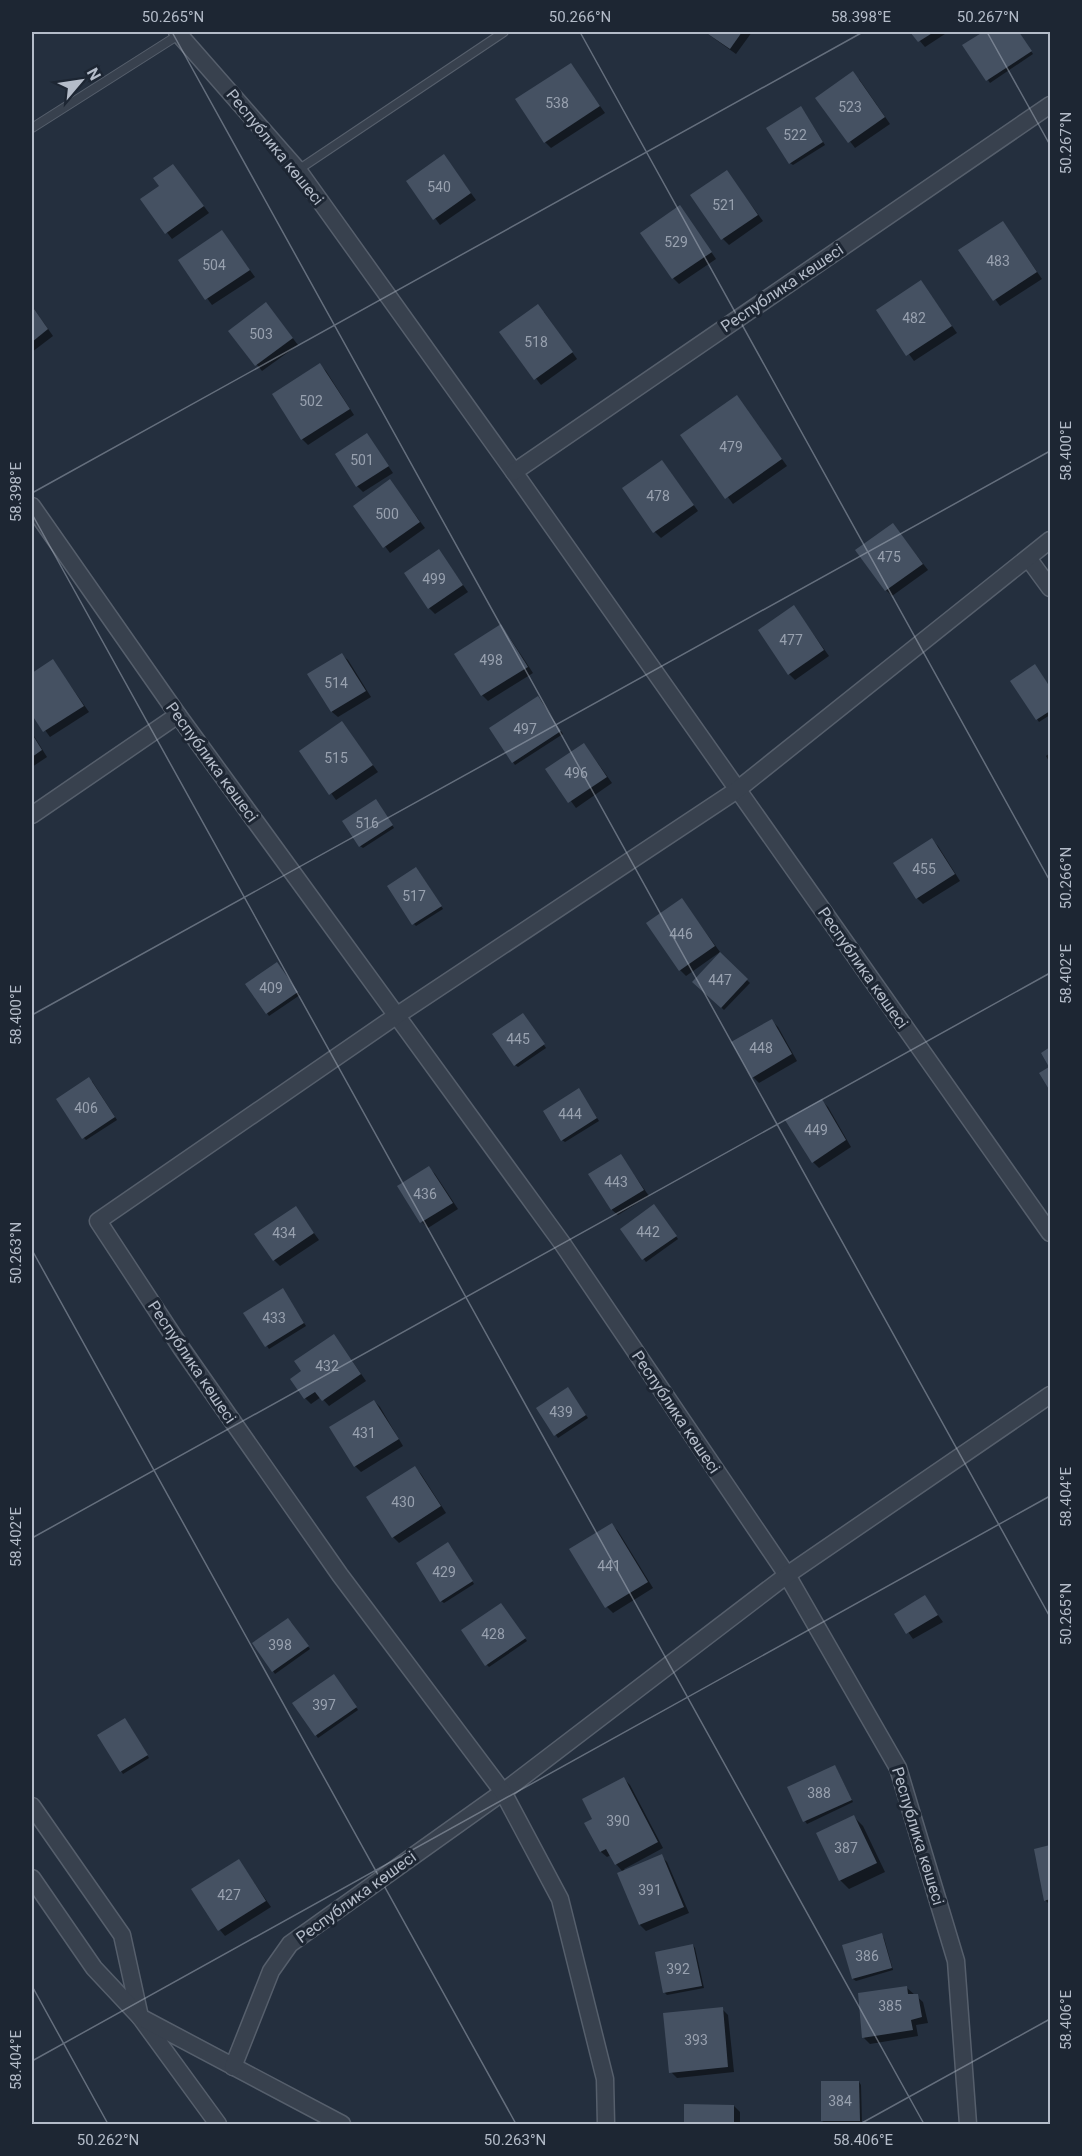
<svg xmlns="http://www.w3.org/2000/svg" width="1082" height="2156" font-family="Roboto,sans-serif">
<rect width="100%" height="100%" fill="#242f3e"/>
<g fill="#0007">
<polygon points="705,32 752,32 736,54"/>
<polygon points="912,32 948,32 925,47"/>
<polygon points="986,32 1018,32 1033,54 990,83 964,46"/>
<polygon points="570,64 605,113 551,148 545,142"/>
<polygon points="859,79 890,124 855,148 817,98"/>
<polygon points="803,110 825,145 793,165 790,163"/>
<polygon points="444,156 476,200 440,225 408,181"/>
<polygon points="173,166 209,213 172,239 142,200 161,186"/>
<polygon points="726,171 763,221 729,245 723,239"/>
<polygon points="680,207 716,259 679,284 673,278"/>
<polygon points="1003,222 1042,279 1000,306 960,250"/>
<polygon points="222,232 255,277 212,305 180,261"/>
<polygon points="921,282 957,333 914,361 878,311"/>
<polygon points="32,306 53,336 32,352"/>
<polygon points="271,310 298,345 262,371 230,331"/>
<polygon points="544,312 577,359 541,385 501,333"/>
<polygon points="320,365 326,371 354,415 308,445 302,439"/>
<polygon points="737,397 787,466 733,504 682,435"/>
<polygon points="367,435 393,473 363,492 357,486"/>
<polygon points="662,461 698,511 661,538 655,532"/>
<polygon points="390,481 425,528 390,553 355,506"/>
<polygon points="893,525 928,570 892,596 886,590"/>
<polygon points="439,551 468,592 435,614 429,608"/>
<polygon points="794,607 829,656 795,680 789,674"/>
<polygon points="500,626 506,632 533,673 488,701 482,695 456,654"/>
<polygon points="342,655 348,660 371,697 338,717 332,712 309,675"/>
<polygon points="53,661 89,712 50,737 32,712 32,675"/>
<polygon points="1038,669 1050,688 1050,715 1039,722 1037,719"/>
<polygon points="541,700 563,734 515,765 513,762"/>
<polygon points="342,723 378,772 336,800 301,751"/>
<polygon points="32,733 47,757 32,767"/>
<polygon points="584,744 612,783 576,808 547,769"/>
<polygon points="1050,753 1050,763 1046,756"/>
<polygon points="379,804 394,828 363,848 360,846"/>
<polygon points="932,840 938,846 960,881 923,904 917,898 895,864"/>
<polygon points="419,872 443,909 416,926 414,924"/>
<polygon points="682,900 720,952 686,976 680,970"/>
<polygon points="720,955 750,983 724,1010 694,982"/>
<polygon points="279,966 300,995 269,1016 267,1013"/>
<polygon points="525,1017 546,1048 518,1067 515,1065"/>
<polygon points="772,1021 778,1027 797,1061 759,1083 753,1077 733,1043"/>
<polygon points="92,1081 117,1120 86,1140 84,1138"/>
<polygon points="581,1093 599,1121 565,1142 562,1140"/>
<polygon points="822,1101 828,1107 851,1147 819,1168 813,1162"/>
<polygon points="621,1156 649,1196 618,1215 612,1210 590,1175"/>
<polygon points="429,1168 435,1174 458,1209 428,1228 422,1222 399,1186"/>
<polygon points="295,1207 319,1240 280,1266 274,1260"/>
<polygon points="656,1209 678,1239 646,1262 622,1229"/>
<polygon points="285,1293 306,1326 269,1349 246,1314"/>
<polygon points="339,1342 366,1381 329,1406 321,1397 311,1404 305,1398"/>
<polygon points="570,1392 588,1418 558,1438 538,1409"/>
<polygon points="374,1401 380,1407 403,1446 361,1472 355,1466"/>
<polygon points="415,1468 421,1474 446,1513 399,1543 393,1537"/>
<polygon points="612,1525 618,1531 653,1588 613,1613 607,1607 571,1550"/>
<polygon points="451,1547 474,1584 444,1603 441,1601"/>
<polygon points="925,1597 943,1622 913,1639 896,1615"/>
<polygon points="503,1607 527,1641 489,1667 487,1665"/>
<polygon points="291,1622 310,1649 275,1674 273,1671"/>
<polygon points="336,1678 358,1710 318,1738 316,1735"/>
<polygon points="127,1722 149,1758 123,1774 121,1771"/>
<polygon points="835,1766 853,1802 807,1824 805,1821"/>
<polygon points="624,1779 630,1785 663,1848 624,1869 625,1871 661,1856 667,1862 689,1913 646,1931 640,1925 619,1873 623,1872 616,1864 611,1855 607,1857 601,1852"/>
<polygon points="854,1817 863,1826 885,1872 849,1889 840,1880"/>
<polygon points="1050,1846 1050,1905 1045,1900 1036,1850"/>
<polygon points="239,1861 271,1907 225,1936 220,1930 193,1890"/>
<polygon points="881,1935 884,1938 893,1970 856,1981 853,1979 844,1946"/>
<polygon points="693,1945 695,1948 704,1988 667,1995 665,1993"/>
<polygon points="907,1988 923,2002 928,2023 916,2025 918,2036 870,2044 864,2038"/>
<polygon points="722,2009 728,2015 734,2072 677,2078 671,2072"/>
<polygon points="859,2082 861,2085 862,2123 825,2123 822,2121"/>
<polygon points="686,2106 734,2106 740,2112 740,2124 686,2124"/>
</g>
<g fill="#455162">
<polygon points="705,32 742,32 730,49"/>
<polygon points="910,32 934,32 918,42"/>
<polygon points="983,32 1019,32 1032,51 986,81 962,45"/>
<polygon points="571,63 600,106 544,143 515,99"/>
<polygon points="853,71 885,117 848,143 815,98"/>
<polygon points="801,106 823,142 789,164 766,128"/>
<polygon points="444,154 471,193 433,220 406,181"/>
<polygon points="173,164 204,206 165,234 140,199 159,186 153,178"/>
<polygon points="727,170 758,215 721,240 690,195"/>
<polygon points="680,205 712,252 672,279 640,233"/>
<polygon points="1003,221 1037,272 993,301 958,250"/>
<polygon points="222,230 250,270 205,300 178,260"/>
<polygon points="921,280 952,326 906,356 876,310"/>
<polygon points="266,302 293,338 255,366 228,331"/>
<polygon points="538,304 573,352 534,380 499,332"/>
<polygon points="32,306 48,329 32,342"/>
<polygon points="320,363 350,409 301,440 272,394"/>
<polygon points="737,395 782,459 725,499 680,435"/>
<polygon points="367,433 389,466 356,487 335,454"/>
<polygon points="662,460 694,505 653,533 622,488"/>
<polygon points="390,479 420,522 383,548 353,506"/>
<polygon points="893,523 923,564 885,591 855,550"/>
<polygon points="439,549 463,585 428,609 404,573"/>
<polygon points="794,605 824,650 788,675 758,630"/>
<polygon points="501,624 528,667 481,696 454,654"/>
<polygon points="342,653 366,691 331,712 307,674"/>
<polygon points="53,659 84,706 43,732 32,715 32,673"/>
<polygon points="1035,664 1050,687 1050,711 1036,720 1010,681"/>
<polygon points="538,696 561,731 512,763 489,728"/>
<polygon points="342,721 373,765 329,795 299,751"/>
<polygon points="32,734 42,750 32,757"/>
<polygon points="584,743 607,777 568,803 545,769"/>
<polygon points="376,799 393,825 359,847 342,821"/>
<polygon points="932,838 955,874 916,899 893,863"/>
<polygon points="416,867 442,906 412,925 387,886"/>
<polygon points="682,898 715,946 679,971 646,923"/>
<polygon points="720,952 748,979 721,1008 692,982"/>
<polygon points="277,962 298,992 266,1014 245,984"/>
<polygon points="523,1013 545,1044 514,1066 492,1034"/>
<polygon points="772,1019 792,1054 752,1078 731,1042"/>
<polygon points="1050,1047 1050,1091 1039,1073 1049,1067 1041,1053"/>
<polygon points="89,1077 115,1117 82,1139 56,1099"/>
<polygon points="579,1088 597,1118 561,1141 543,1111"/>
<polygon points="822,1099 846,1140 812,1163 785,1120"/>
<polygon points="621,1154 644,1190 611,1210 588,1174"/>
<polygon points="429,1166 453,1203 420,1223 397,1186"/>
<polygon points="654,1204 677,1236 642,1260 620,1229"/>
<polygon points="296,1206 314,1233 273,1261 254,1234"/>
<polygon points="283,1288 304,1323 265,1347 243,1313"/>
<polygon points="334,1334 361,1374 322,1401 315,1392 304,1399 290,1379 301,1371 294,1361"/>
<polygon points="568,1387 586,1415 554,1436 536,1408"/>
<polygon points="374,1400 399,1439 354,1467 329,1427"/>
<polygon points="415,1466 441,1506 392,1538 366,1497"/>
<polygon points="612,1523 648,1582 605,1608 569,1549"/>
<polygon points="448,1542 473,1581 440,1602 416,1563"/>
<polygon points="925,1595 938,1615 906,1634 894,1614"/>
<polygon points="501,1603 526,1638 485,1666 461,1630"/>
<polygon points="288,1618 309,1646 272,1672 252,1643"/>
<polygon points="334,1674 357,1707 315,1736 292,1703"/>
<polygon points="125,1718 148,1755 120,1772 97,1735"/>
<polygon points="835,1765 852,1800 803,1822 787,1787"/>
<polygon points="624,1777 658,1842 615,1865 606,1849 600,1852 584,1823 592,1819 582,1799"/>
<polygon points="854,1815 877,1863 839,1881 816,1833"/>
<polygon points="1050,1845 1050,1899 1044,1901 1034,1849"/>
<polygon points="662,1854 684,1907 639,1925 617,1873"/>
<polygon points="239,1859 266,1901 218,1931 191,1889"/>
<polygon points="882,1933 892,1968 852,1979 842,1945"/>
<polygon points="693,1944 702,1986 663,1993 655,1952"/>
<polygon points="907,1986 908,1994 918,1994 922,2017 911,2020 913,2030 862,2038 858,1993"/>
<polygon points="723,2007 728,2067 669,2073 663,2013"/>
<polygon points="821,2081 859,2081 860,2121 821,2121"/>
<polygon points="684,2104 734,2105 734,2124 684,2124"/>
</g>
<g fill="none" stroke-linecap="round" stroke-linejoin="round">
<defs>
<g id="lane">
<polyline points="32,128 180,34"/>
<polyline points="298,170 504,32"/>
</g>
<g id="street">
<polyline points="177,32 298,170 514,472 1050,1233"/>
<polyline points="514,472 1050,105"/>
<polyline points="32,506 178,715 562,1243 787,1575 898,1768 956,1961 968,2124"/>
<polyline points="1028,558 1050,588"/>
<polyline points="32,815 178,715"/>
<polyline points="32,1806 122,1935 140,2017 218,2124"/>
<polyline points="32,1878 94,1968 140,2017 342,2124"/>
<polyline points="233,2067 271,1971 290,1944 503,1792 787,1575 1050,1395"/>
<polyline points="606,2124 605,2079 560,1899 503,1792 340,1575 182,1349 98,1221 396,1016 737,790 1050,540"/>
</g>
</defs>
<use href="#lane" stroke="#565f6c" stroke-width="10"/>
<use href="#street" stroke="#565f6c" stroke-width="19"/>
<use href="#lane" stroke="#38414e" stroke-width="8"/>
<use href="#street" stroke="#38414e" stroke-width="16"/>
</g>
<path fill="none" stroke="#b4bcc9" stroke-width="1.5" stroke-opacity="0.45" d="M 172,32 L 1050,1617M 580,32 L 1050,881M 987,32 L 1050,145M 32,493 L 863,32M 32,514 L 924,2124M 32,1015 L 1050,451M 32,1250 L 516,2124M 32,1538 L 1050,973M 32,1986 L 108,2124M 32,2061 L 1050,1496M 860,2124 L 1050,2019"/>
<g text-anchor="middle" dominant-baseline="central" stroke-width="6" stroke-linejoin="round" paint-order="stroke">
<g font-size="14" fill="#98a1af">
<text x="557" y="103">538</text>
<text x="850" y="107">523</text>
<text x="795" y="135">522</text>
<text x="439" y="187">540</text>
<text x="724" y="205">521</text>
<text x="676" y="242">529</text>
<text x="998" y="261">483</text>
<text x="214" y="265">504</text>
<text x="914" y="318">482</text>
<text x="261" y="334">503</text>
<text x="536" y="342">518</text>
<text x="311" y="401">502</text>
<text x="731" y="447">479</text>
<text x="362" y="460">501</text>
<text x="658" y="496">478</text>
<text x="387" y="514">500</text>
<text x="889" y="557">475</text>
<text x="434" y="579">499</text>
<text x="791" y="640">477</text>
<text x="491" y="660">498</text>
<text x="336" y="683">514</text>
<text x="525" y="729">497</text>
<text x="336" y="758">515</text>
<text x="576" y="773">496</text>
<text x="367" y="823">516</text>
<text x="924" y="869">455</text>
<text x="414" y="896">517</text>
<text x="681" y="934">446</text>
<text x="720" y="980">447</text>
<text x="271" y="988">409</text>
<text x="518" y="1039">445</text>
<text x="761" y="1048">448</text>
<text x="86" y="1108">406</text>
<text x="570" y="1114">444</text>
<text x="816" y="1130">449</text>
<text x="616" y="1182">443</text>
<text x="425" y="1194">436</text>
<text x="648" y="1232">442</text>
<text x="284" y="1233">434</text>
<text x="274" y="1318">433</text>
<text x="327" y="1366">432</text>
<text x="561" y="1412">439</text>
<text x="364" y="1433">431</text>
<text x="403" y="1502">430</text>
<text x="609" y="1566">441</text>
<text x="444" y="1572">429</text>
<text x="493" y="1634">428</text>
<text x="280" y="1645">398</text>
<text x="324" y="1705">397</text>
<text x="819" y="1793">388</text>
<text x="618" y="1821">390</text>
<text x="846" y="1848">387</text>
<text x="650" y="1890">391</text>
<text x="229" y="1895">427</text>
<text x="867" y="1956">386</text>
<text x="678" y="1969">392</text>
<text x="890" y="2006">385</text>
<text x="696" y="2040">393</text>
<text x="840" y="2101">384</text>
</g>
<g font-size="16" fill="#b4bcc9" stroke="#1d2633">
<text transform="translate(275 147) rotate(51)">Республика көшесі</text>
<text transform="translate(782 288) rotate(-34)">Республика көшесі</text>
<text transform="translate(212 762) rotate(54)">Республика көшесі</text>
<text transform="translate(863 968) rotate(55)">Республика көшесі</text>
<text transform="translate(192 1362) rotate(56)">Республика көшесі</text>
<text transform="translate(676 1412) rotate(56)">Республика көшесі</text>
<text transform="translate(918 1836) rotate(73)">Республика көшесі</text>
<text transform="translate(356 1897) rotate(-36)">Республика көшесі</text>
</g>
</g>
<rect width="1082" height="2156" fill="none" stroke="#1d2633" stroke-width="66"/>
<g transform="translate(81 81) rotate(61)" stroke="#1d2633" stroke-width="4.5" paint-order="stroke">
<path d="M0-4.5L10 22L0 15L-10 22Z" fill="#b4bcc9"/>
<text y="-9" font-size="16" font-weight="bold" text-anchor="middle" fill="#b4bcc9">N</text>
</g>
<rect x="33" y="33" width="1016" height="2090" fill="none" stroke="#b4bcc9" stroke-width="2"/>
<g font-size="15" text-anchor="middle" fill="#b4bcc9">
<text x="173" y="22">50.265°N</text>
<text x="580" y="22">50.266°N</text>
<text x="861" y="22">58.398°E</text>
<text x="988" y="22">50.267°N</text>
<text transform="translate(1066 143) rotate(-90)" y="5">50.267°N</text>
<text transform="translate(1066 451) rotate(-90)" y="5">58.400°E</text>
<text transform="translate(16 492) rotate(-90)" y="5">58.398°E</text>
<text transform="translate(1066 878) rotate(-90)" y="5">50.266°N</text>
<text transform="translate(1066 974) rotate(-90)" y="5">58.402°E</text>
<text transform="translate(16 1015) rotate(-90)" y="5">58.400°E</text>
<text transform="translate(16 1253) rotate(-90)" y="5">50.263°N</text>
<text transform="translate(1066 1497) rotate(-90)" y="5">58.404°E</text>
<text transform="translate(16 1537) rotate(-90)" y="5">58.402°E</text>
<text transform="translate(1066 1614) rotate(-90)" y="5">50.265°N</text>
<text transform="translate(1066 2020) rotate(-90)" y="5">58.406°E</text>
<text transform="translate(16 2060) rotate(-90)" y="5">58.404°E</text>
<text x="108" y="2145">50.262°N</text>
<text x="515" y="2145">50.263°N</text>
<text x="863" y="2145">58.406°E</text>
</g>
</svg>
